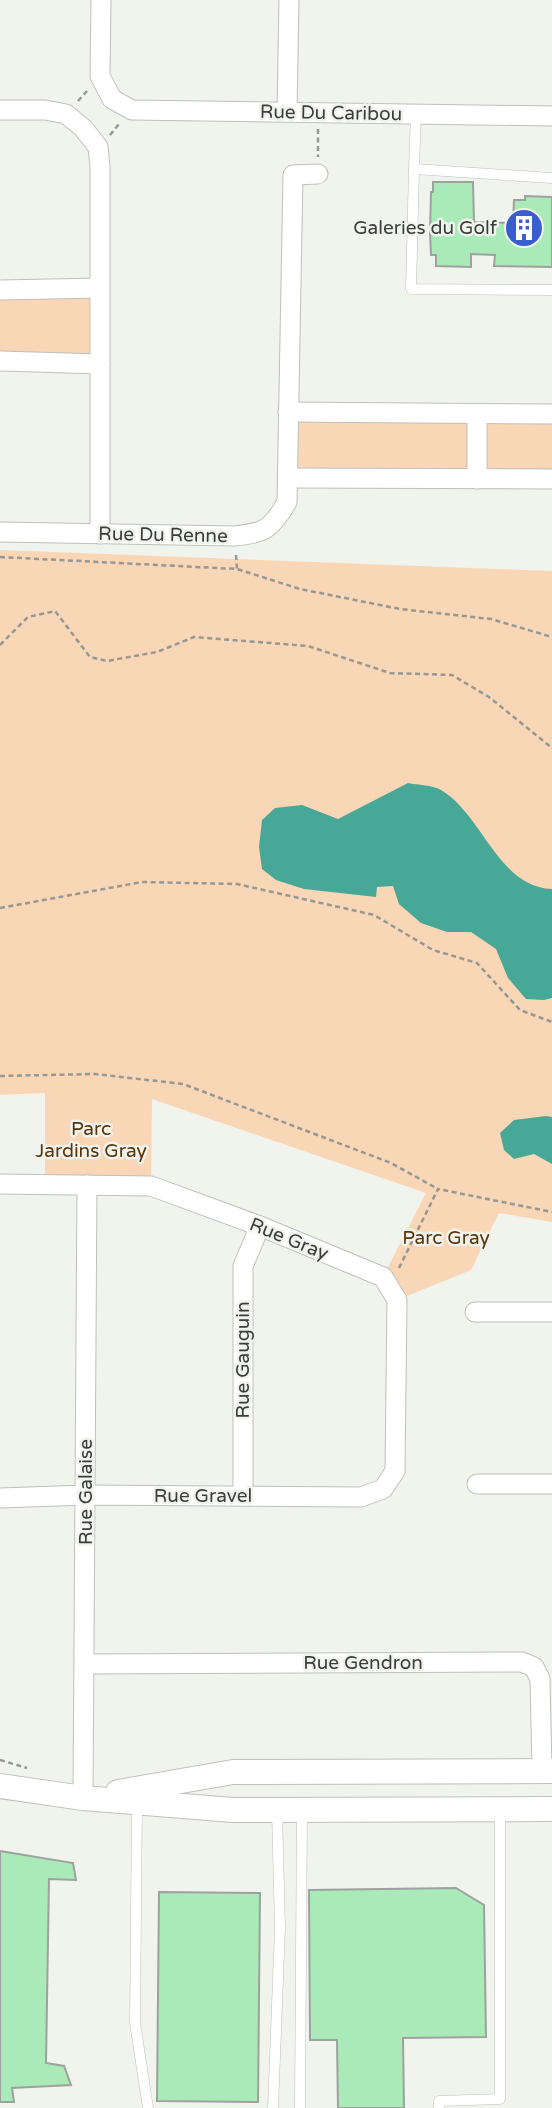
<svg xmlns="http://www.w3.org/2000/svg" width="552" height="2108" font-family="'Varela Round',sans-serif">
<rect width="100%" height="100%" fill="#f1f3ed"/>
<g fill="#f9d6b5">
<polygon points="100,288 100,364 0,361 0,290"/>
<polygon points="288,412 552,414 552,479 288,478"/>
<polygon points="0,550 552,571 552,1222 499,1213 471,1270 397,1300 383,1277 426,1193 152,1099 151,1186 45,1184 45,1093 0,1095"/>
</g>
<g fill="#47a897">
<path d="M 408,783 C 418,785 432,785 441,790 C 483,815 498,887 552,889 L 552,998 L 544,1000 L 526,999 L 508,978 L 496,949 L 471,932 L 447,932 L 421,923 L 399,904 L 393,886 L 377,887 L 376,897 L 304,889 L 276,880 L 262,869 L 259,847 L 262,820 L 275,808 L 302,805 L 338,819 Z"/>
<polygon points="546,1116 552,1117 552,1164 534,1154 514,1159 504,1150 500,1133 514,1120"/>
</g>
<g fill="#a9eab8" stroke="#9da29e" stroke-width="2">
<polygon points="433,182 473,182 474,222 513,223 514,200 525,200 525,196 552,197 552,267 494,266 495,255 471,254 471,267 436,266 436,255 431,255 430,234 431,192 433,192"/>
<polygon points="0,1851 73,1863 76,1880 49,1879 46,2063 64,2066 71,2085 12,2088 14,2102 0,2102"/>
<polygon points="456,1888 484,1905 486,2037 403,2038 404,2108 338,2108 337,2040 310,2040 309,1890"/>
<polygon points="159,1892 260,1893 258,2102 157,2101"/>
</g>
<g fill="none" stroke-linecap="round" stroke-linejoin="round">
<defs>
<g id="service">
<polyline points="416,114 414,169 552,178"/>
<polyline points="414,169 411,289 552,290"/>
<polyline points="137,1803 135,2023 148,2108"/>
<polyline points="273,2108 280,1928 277,1811"/>
<polyline points="300,2108 302,1811"/>
<polyline points="439,2108 439,2101 500,2099 500,1811"/>
</g>
<g id="minor">
<polyline points="101,0 100,76 112,99 132,110 552,116"/>
<polyline points="0,110 45,110 66,114 83,128 98,147 100,167 100,534"/>
<polyline points="287,112 289,0"/>
<polyline points="0,290 100,288"/>
<polyline points="0,361 100,364"/>
<polyline points="288,412 552,414"/>
<polyline points="288,478 552,479"/>
<polyline points="477,479 477,414"/>
<path d="M 0,532 L 234,536 C 264,533 271,530 287,502 L 293,175 L 318,174"/>
<polyline points="0,1184 151,1186 260,1226 383,1277 397,1300 395,1471 383,1489 361,1497 86,1495 0,1498"/>
<polyline points="475,1312 552,1312"/>
<polyline points="477,1484 552,1484"/>
<polyline points="243,1496 243,1266 260,1226"/>
<polyline points="85,1664 522,1662 534,1667 540,1679 542,1771"/>
<polyline points="83,1798 87,1185"/>
</g>
<g id="tertiary">
<polyline points="0,1786 83,1798 233,1810 552,1809"/>
<polyline points="118,1792 233,1772 552,1771"/>
</g>
</defs>
<use href="#service" stroke="#bec0bb" stroke-width="11"/>
<use href="#minor" stroke="#bec0bb" stroke-width="21"/>
<use href="#tertiary" stroke="#bec0bb" stroke-width="26"/>
<g stroke="#969894" stroke-width="2.5" stroke-dasharray="5 3.5" stroke-linecap="butt">
<polyline points="78,101 87,91"/>
<polyline points="318,129 318,157"/>
<polyline points="110,135 119,124"/>
<polyline points="236,555 237,569"/>
<polyline points="0,557 237,569 300,589 400,609 491,619 552,637"/>
<polyline points="0,645 28,617 55,611 90,657 107,661 157,652 194,637 308,646 390,673 452,675 489,697 552,748"/>
<polyline points="0,908 142,882 237,884 374,915 433,950 477,963 520,1010 552,1022"/>
<polyline points="0,1076 95,1074 183,1084 391,1163 438,1189"/>
<polyline points="399,1268 438,1189 552,1212"/>
<polyline points="0,1760 27,1768"/>
</g>
<use href="#service" stroke="#fff" stroke-width="10"/>
<use href="#minor" stroke="#fff" stroke-width="19"/>
<use href="#tertiary" stroke="#fff" stroke-width="24"/>
</g>
<defs>
<symbol id="building-disc" viewBox="-11 -11 22 22"><circle r="9.5" fill="#3a5dcf" stroke="#f1f3ed"/><path d="M-4-6H4V6H1V3H-1V6H-4ZM-2.5-4.3h1.7v1.8h-1.7ZM.8-4.3h1.7v1.8H.8ZM-2.5-1h1.7V.8h-1.7ZM.8-1h1.7V.8H.8Z" fill="#fff"/></symbol>
</defs>
<g fill-rule="evenodd">
<use href="#building-disc" x="502" y="206" width="44" height="44"/>
</g>
<g text-anchor="middle" dominant-baseline="central" stroke-width="5" stroke-linejoin="round" paint-order="stroke">
<g font-size="19" fill="#3c3d3b" stroke="#f1f3ed">
<text transform="translate(331 113) rotate(1)">Rue Du Caribou</text>
<text transform="translate(163 535) rotate(1)">Rue Du Renne</text>
<text transform="translate(289 1239) rotate(22)">Rue Gray</text>
<text transform="translate(243 1360) rotate(-90)">Rue Gauguin</text>
<text transform="translate(86 1492) rotate(-90)">Rue Galaise</text>
<text x="203" y="1496">Rue Gravel</text>
<text x="363" y="1663">Rue Gendron</text>
</g>
<g font-size="19" fill="#3c3d3b" stroke="#f1f3ed" text-anchor="end">
<text x="497" y="228">Galeries du Golf</text>
</g>
<g font-size="19" fill="#58340a" stroke="#f1f3ed">
<text x="91" y="1129">Parc<tspan x="91" dy="22">Jardins Gray</tspan></text>
<text x="446" y="1238">Parc Gray</text>
</g>
</g>
</svg>
